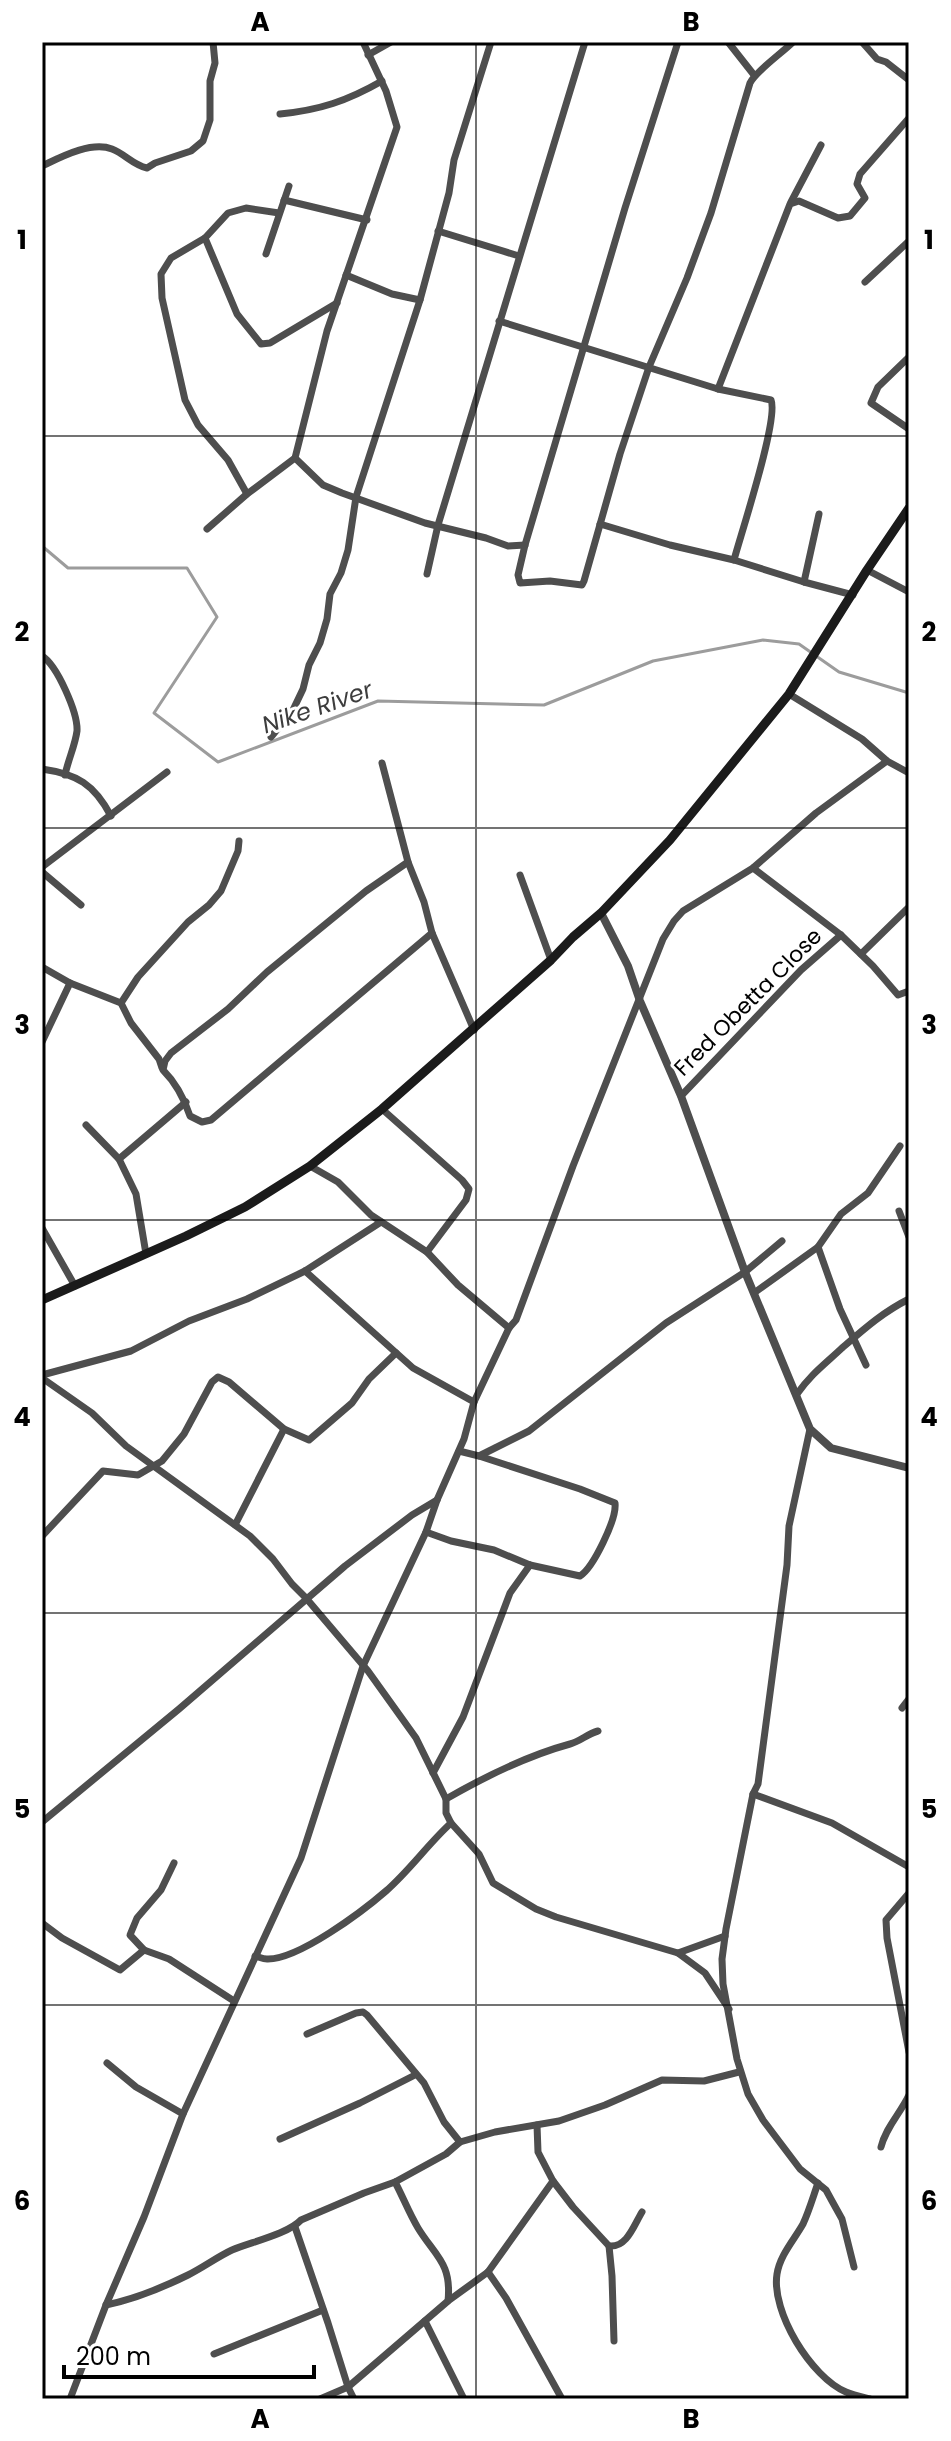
<svg xmlns="http://www.w3.org/2000/svg" width="951" height="2441" font-family="Poppins,sans-serif">
<rect width="100%" height="100%" fill="#fff"/>
<g fill="none" stroke-linecap="round" stroke-linejoin="round">
<polyline stroke="#9c9c9c" stroke-width="3" points="42,546 68,568 187,568 217,617 154,713 218,762 378,701 544,705 653,661 763,640 799,644 839,672 909,693"/>
<g stroke="#4e4e4e" stroke-width="7">
<polyline points="363,42 386,91 397,127 327,331 295,458 323,485 342,493 425,523 486,538 508,546 525,545"/>
<path d="M 678,42 L 625,208 L 525,545 L 518,575 L 520,583 L 550,581 L 582,585 L 584,581 L 620,454 L 649,367 L 687,278 L 711,213 L 750,83 C 756,71 782,53 793,42"/>
<polyline points="728,42 754,75"/>
<polyline points="862,42 877,59 886,62 909,80"/>
<polyline points="368,55 391,42"/>
<path d="M 280,114 C 320,110 347,101 382,81"/>
<path d="M 42,166 C 61,157 91,141 112,149 C 125,154 133,165 147,168 L 155,163 L 191,151 L 203,141 L 210,120 L 210,81 L 215,63 L 213,42"/>
<polyline points="284,200 367,220"/>
<polyline points="791,202 821,145"/>
<polyline points="438,231 519,256"/>
<polyline points="205,238 237,314 261,344 270,343 337,303"/>
<polyline points="266,254 289,186"/>
<polyline points="346,275 392,294 420,300"/>
<polyline points="865,282 909,241"/>
<path d="M 499,321 L 718,389 L 771,400 C 779,418 741,534 734,560"/>
<polyline points="909,357 878,387 871,403 909,429"/>
<polyline points="718,389 790,204 799,201 838,218 850,216 865,198 857,184 860,174 909,118"/>
<polyline points="247,494 228,460 198,425 185,400 162,298 161,274 171,258 205,238 228,213 246,208 279,213"/>
<polyline points="600,524 670,545 734,560 804,582 853,595"/>
<polyline points="207,529 247,494 295,458"/>
<polyline points="867,570 909,592"/>
<polyline points="427,574 438,525 585,42"/>
<polyline points="804,582 819,514"/>
<path d="M 42,656 C 57,665 78,713 77,731 C 75,746 68,760 65,775"/>
<polyline points="789,694 862,739 887,761 909,773"/>
<polyline points="271,737 293,710 303,689 309,665 320,643 327,619 330,594 341,573 348,550 356,497 420,300 449,193 454,160 491,42"/>
<polyline points="382,763 408,862 424,902 432,933 474,1030"/>
<path d="M 42,769 C 77,774 94,784 111,816"/>
<path d="M 408,862 L 366,891 L 267,972 L 228,1009 L 171,1053 L 165,1061 L 163,1070 C 176,1083 184,1098 190,1116 L 202,1122 L 211,1120 L 432,933"/>
<polyline points="42,867 167,772"/>
<polyline points="753,868 841,935 873,966 898,995 909,991"/>
<polyline points="42,872 81,905"/>
<polyline points="520,875 551,960"/>
<polyline points="861,954 909,907"/>
<polyline points="42,967 70,983 121,1003 131,1023 159,1059 162,1068"/>
<polyline points="121,1003 138,977 188,922 209,905 221,891 238,851 239,841"/>
<polyline points="42,1042 70,983"/>
<polyline points="681,1096 801,970 841,935"/>
<polyline points="382,1109 462,1180 469,1189 466,1200 427,1252"/>
<polyline points="86,1125 119,1159 136,1194 146,1254"/>
<polyline points="119,1159 186,1102"/>
<polyline points="310,1166 338,1182 371,1215 427,1252 458,1285 509,1328"/>
<polyline points="899,1211 909,1237"/>
<polyline points="42,1228 75,1286"/>
<polyline points="305,1271 413,1368 474,1402"/>
<polyline points="754,1293 818,1247"/>
<polyline points="866,1365 840,1309 818,1247 841,1214 868,1193 900,1146"/>
<polyline points="42,1375 131,1351 189,1321 247,1299 305,1271 381,1222"/>
<polyline points="42,1378 92,1413 126,1446 250,1536 273,1559 292,1584 306,1598 368,1671 416,1738 446,1799 446,1813 451,1823 479,1854 493,1883 536,1909 556,1917 678,1953 705,1973 729,2009"/>
<path d="M 797,1394 C 811,1374 825,1364 842,1348 C 864,1329 883,1312 909,1299"/>
<polyline points="810,1429 789,1526 787,1565 758,1784 753,1794 726,1929 722,1959 723,1984 737,2059 748,2094 763,2120 800,2169 826,2190 832,2201 842,2219 854,2267"/>
<polyline points="459,1451 479,1456 529,1431 666,1323 745,1272 782,1241"/>
<polyline points="235,1525 284,1429"/>
<path d="M 426,1532 L 451,1541 L 494,1550 L 530,1565 L 580,1576 C 593,1568 617,1519 615,1503 L 580,1489 L 479,1456"/>
<polyline points="42,1536 103,1471 138,1475 162,1461 184,1434 212,1382 218,1377 229,1382 284,1429 309,1440 352,1403 369,1379 396,1353"/>
<polyline points="902,1708 909,1699"/>
<polyline points="433,1773 463,1717 510,1593 530,1565"/>
<polyline points="753,1794 832,1823 909,1867"/>
<path d="M 446,1799 C 486,1776 526,1756 570,1744 C 581,1741 587,1734 598,1731"/>
<polyline points="42,1822 179,1709 345,1566 412,1515 437,1500"/>
<polyline points="909,1893 886,1920 887,1938 909,2052"/>
<polyline points="42,1923 62,1938 120,1970 144,1950 169,1959 234,2001"/>
<polyline points="144,1950 130,1935 137,1918 161,1890 174,1863"/>
<polyline points="678,1953 725,1936"/>
<path d="M 255,1956 C 259,1957 263,1959 267,1959 C 298,1960 363,1911 386,1891 C 410,1870 428,1844 451,1823"/>
<polyline points="307,2034 356,2013 363,2012 367,2015 424,2083 444,2122 460,2142"/>
<polyline points="107,2063 136,2087 183,2114"/>
<polyline points="537,2125 538,2152 553,2181 573,2207 609,2246 612,2276 614,2341"/>
<polyline points="280,2139 360,2103 415,2075"/>
<path d="M 881,2147 C 886,2127 900,2114 909,2095"/>
<path d="M 818,2183 C 813,2197 809,2211 803,2224 C 794,2240 780,2255 777,2274 C 771,2312 811,2377 846,2392 C 853,2395 862,2397 870,2399"/>
<polyline points="295,2227 328,2323 348,2387 354,2399"/>
<path d="M 609,2246 C 627,2248 634,2225 642,2212"/>
<polyline points="488,2272 506,2298 562,2399"/>
<polyline points="448,2301 488,2272 553,2181"/>
<path d="M 106,2305 C 135,2299 162,2288 188,2275 C 204,2267 217,2257 232,2250 C 251,2242 288,2234 301,2220 L 364,2193 L 395,2182 L 446,2154 L 460,2142 L 495,2132 L 559,2121 L 605,2105 L 662,2080 L 704,2081 L 739,2072"/>
<polyline points="425,2321 464,2399"/>
<polyline points="214,2354 323,2310"/>
<polyline points="70,2399 106,2305 144,2217 183,2114 301,1858 363,1666 426,1532 437,1500 464,1439 474,1402 509,1328 516,1320 573,1166 663,939 674,921 683,911 753,868 816,813 887,761"/>
<path d="M 320,2399 L 348,2387 L 448,2301 C 452,2263 435,2256 418,2228 C 409,2213 403,2197 395,2182"/>
</g>
<polyline stroke="#4e4e4e" stroke-width="8" points="601,913 628,966 640,1001 681,1096 745,1272 810,1429 831,1448 909,1468"/>
<polyline stroke="#1b1b1b" stroke-width="9" points="42,1300 186,1236 245,1207 310,1166 382,1109 551,960 573,937 601,913 670,840 789,694 867,570 909,508"/>
</g>
<path fill="none" stroke="#000" stroke-width="2" stroke-opacity="0.55" d="M 476,42 L 476,2399M 42,436 L 909,436M 42,828 L 909,828M 42,1220 L 909,1220M 42,1613 L 909,1613M 42,2005 L 909,2005"/>
<g text-anchor="middle" dominant-baseline="central" stroke-width="6" stroke-linejoin="round" paint-order="stroke">
<g font-size="22" fill="#000" stroke="#fff">
<text transform="translate(748 1002) rotate(-45)">Fred Obetta Close</text>
</g>
<g font-size="24" font-style="italic" fill="#3d3d3d" stroke="#fff">
<text transform="translate(317 707) rotate(-19)">Nike River</text>
</g>
</g>
<rect width="951" height="2441" fill="none" stroke="#ffffff" stroke-width="88"/>
<path d="M64 2365v12h250v-12" fill="none" stroke="#000000" stroke-width="4"/>
<text x="76" y="2365" font-size="24" fill="#000000" stroke="#ffffff" stroke-width="6" paint-order="stroke">200 m</text>
<rect x="44" y="44" width="863" height="2353" fill="none" stroke="#000" stroke-width="3"/>
<g font-size="26" text-anchor="middle" font-weight="bold" fill="#000">
<text x="260" y="31">A</text>
<text x="691" y="31">B</text>
<text x="22" y="249">1</text>
<text x="929" y="249">1</text>
<text x="22" y="641">2</text>
<text x="929" y="641">2</text>
<text x="22" y="1034">3</text>
<text x="929" y="1034">3</text>
<text x="22" y="1426">4</text>
<text x="929" y="1426">4</text>
<text x="22" y="1818">5</text>
<text x="929" y="1818">5</text>
<text x="22" y="2210">6</text>
<text x="929" y="2210">6</text>
<text x="260" y="2428">A</text>
<text x="691" y="2428">B</text>
</g>
</svg>
